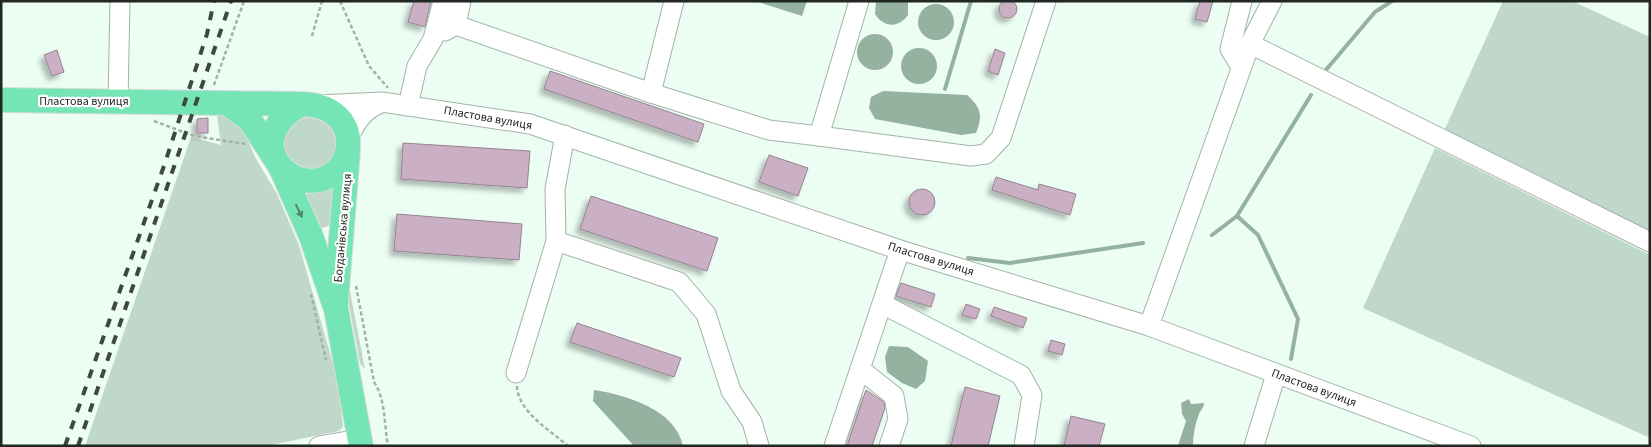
<svg xmlns="http://www.w3.org/2000/svg" width="1651" height="447" font-family="'Source Sans 3',sans-serif">
<defs>
<filter id="shadow"><feDropShadow dx="-4.5" dy="4.5" stdDeviation="2.5" flood-color="#0004"/></filter>
</defs>
<rect width="100%" height="100%" fill="#ecfef3"/>
<g fill="#c0d8c9">
<polygon points="1503,1 1572,1 1650,37 1650,233 1444,131"/>
<polygon points="217,115 239,119 255,157 277,194 299,245 338,381 343,427 339,431 266,446 85,446 191,137 221,145"/>
<circle cx="310" cy="144" r="27"/>
<polygon points="1435,148 1650,255 1650,438 1363,308"/>
<polygon points="337,185 334,224 317,230 296,190 322,191"/>
<polygon points="345,283 349,286 365,369 360,364"/>
</g>
<g fill="#94b29f">
<polygon points="755,1 807,1 802,16"/>
<path d="M 876,1 L 908,1 L 908,15 C 899,28 884,28 875,14 Z"/>
<circle cx="936" cy="22" r="18"/>
<circle cx="875" cy="52" r="18"/>
<circle cx="919" cy="66" r="18"/>
<path d="M 883,91 L 967,95 C 981,107 983,116 976,133 L 961,135 L 875,119 L 869,108 L 871,97 Z"/>
<polygon points="889,346 908,347 928,361 925,381 916,389 902,383 887,372 885,357"/>
<path d="M 594,390 C 626,395 675,409 683,446 L 634,446 L 593,401 Z"/>
<path d="M 1189,399 L 1191,404 L 1204,403 C 1204,408 1201,409 1199,414 C 1195,424 1193,435 1193,446 L 1178,446 L 1186,421 L 1182,414 L 1181,403 Z"/>
</g>
<g fill="none" stroke-linecap="round" stroke-linejoin="round">
<g stroke="#94b29f" stroke-width="4">
<polyline points="1325,71 1375,12 1392,1"/>
<polyline points="945,89 971,1"/>
<polyline points="1237,216 1258,235 1298,319 1291,359"/>
<polyline points="1212,235 1237,216 1311,95"/>
<polyline points="968,258 1010,263 1143,243"/>
</g>
</g>
<g fill="#cbb0c5" stroke="#938490" filter="url(#shadow)">
<circle cx="1008" cy="9" r="9"/>
<polygon points="414,1 431,1 425,27 408,22"/>
<polygon points="1200,1 1213,1 1207,22 1195,19"/>
<polygon points="995,49 1005,53 998,75 988,71"/>
<polygon points="57,50 64,72 52,76 44,55"/>
<polygon points="550,71 704,124 698,142 544,89"/>
<polygon points="208,118 208,133 197,133 197,119"/>
<polygon points="403,143 530,151 527,188 401,179"/>
<polygon points="769,155 808,168 798,196 759,182"/>
<polygon points="996,177 1038,190 1039,184 1076,194 1070,215 992,190"/>
<circle cx="922" cy="202" r="13"/>
<polygon points="591,196 718,238 707,271 580,229"/>
<polygon points="397,214 522,224 519,260 394,251"/>
<polygon points="901,283 935,294 931,307 896,296"/>
<polygon points="966,304 980,309 976,319 962,315"/>
<polygon points="994,307 1027,318 1023,328 991,316"/>
<polygon points="577,323 681,358 674,377 570,342"/>
<polygon points="1051,340 1065,344 1062,355 1048,351"/>
<polygon points="965,387 1000,396 988,446 951,446"/>
<polygon points="866,390 884,402 885,408 872,446 847,446"/>
<polygon points="1071,416 1105,424 1099,446 1064,446"/>
</g>
<g fill="none" stroke-linecap="round" stroke-linejoin="round">
<defs>
<g id="minor">
<polyline points="859,1 819,136 971,156 986,154 1001,138 1046,1"/>
<polyline points="456,25 651,93 769,130 819,136"/>
<polyline points="445,31 456,25 461,1"/>
<polyline points="1250,44 1650,242"/>
<polyline points="1241,67 1230,49 1242,1"/>
<polyline points="651,93 674,1"/>
<polyline points="118,101 120,1"/>
<polyline points="318,105 382,102 530,124 900,250 1149,326 1471,446"/>
<polyline points="408,106 417,66 433,39 443,1"/>
<polyline points="565,135 555,189 556,241 679,282 706,314 731,391 752,422 759,446"/>
<path d="M 348,139 C 356,122 363,110 381,103"/>
<polyline points="882,304 1021,375 1032,395 1024,446"/>
<polyline points="1149,326 1250,44 1272,1"/>
<polyline points="516,373 556,241"/>
<polyline points="319,446 359,439"/>
<polyline points="834,446 860,369"/>
<polyline points="889,446 898,419 894,396 860,369 900,250"/>
<polyline points="1254,446 1276,374"/>
</g>
<g id="major">
<path d="M 1,100 L 302,104 C 372,106 354,190 303,180 C 294,178 286,173 280,166 C 261,142 278,116 302,104"/>
<polyline points="227,103 250,120 274,157"/>
<polyline points="280,166 311,236 336,309 361,446"/>
<polyline points="336,302 348,151"/>
</g>
</defs>
<use href="#minor" stroke="#a2b3a8" stroke-width="21"/>
<use href="#major" stroke="#dbdcdc" stroke-width="26"/>
<g stroke="#a4b1a9" stroke-width="2.5" stroke-dasharray="4 2.5" stroke-linecap="butt">
<polyline points="340,1 369,66 388,88"/>
<polyline points="312,36 322,1"/>
<polyline points="214,85 244,1"/>
<polyline points="154,121 194,136 245,144"/>
<path d="M 356,286 L 374,382 C 386,400 384,425 388,446"/>
<polyline points="311,294 326,360"/>
<path d="M 517,386 C 518,412 550,430 568,446"/>
</g>
<use href="#minor" stroke="#fff" stroke-width="19"/>
<use href="#major" stroke="#76e5b6" stroke-width="24"/>
<g stroke="#3f4742" stroke-width="4" stroke-dasharray="9 9" stroke-linecap="butt">
<polyline points="65,446 165,163 207,34 214,1"/>
<polyline points="78,446 231,1"/>
</g>
</g>
<defs><path id="oneway-solid" d="M-6-.8H1V-3.2L6.5 0L1 3.2V.8H-6Z" transform="scale(1.25)"/></defs>
<use fill="#4c866c" href="#oneway-solid" transform="translate(299 211) rotate(65)"/>
<g text-anchor="middle" dominant-baseline="central" stroke-width="4.5" stroke-linejoin="round" paint-order="stroke">
<g font-size="12" fill="#212723" stroke="#fff">
<text x="84" y="101">Пластова вулиця</text>
<text transform="translate(488 118) rotate(10)">Пластова вулиця</text>
<text transform="translate(343 228) rotate(-85)">Богданівська вулиця</text>
<text transform="translate(931 259) rotate(17)">Пластова вулиця</text>
<text transform="translate(1314 388) rotate(20)">Пластова вулиця</text>
</g>
</g>
<rect width="1651" height="447" fill="none" stroke="#212723" stroke-width="5"/>
</svg>
